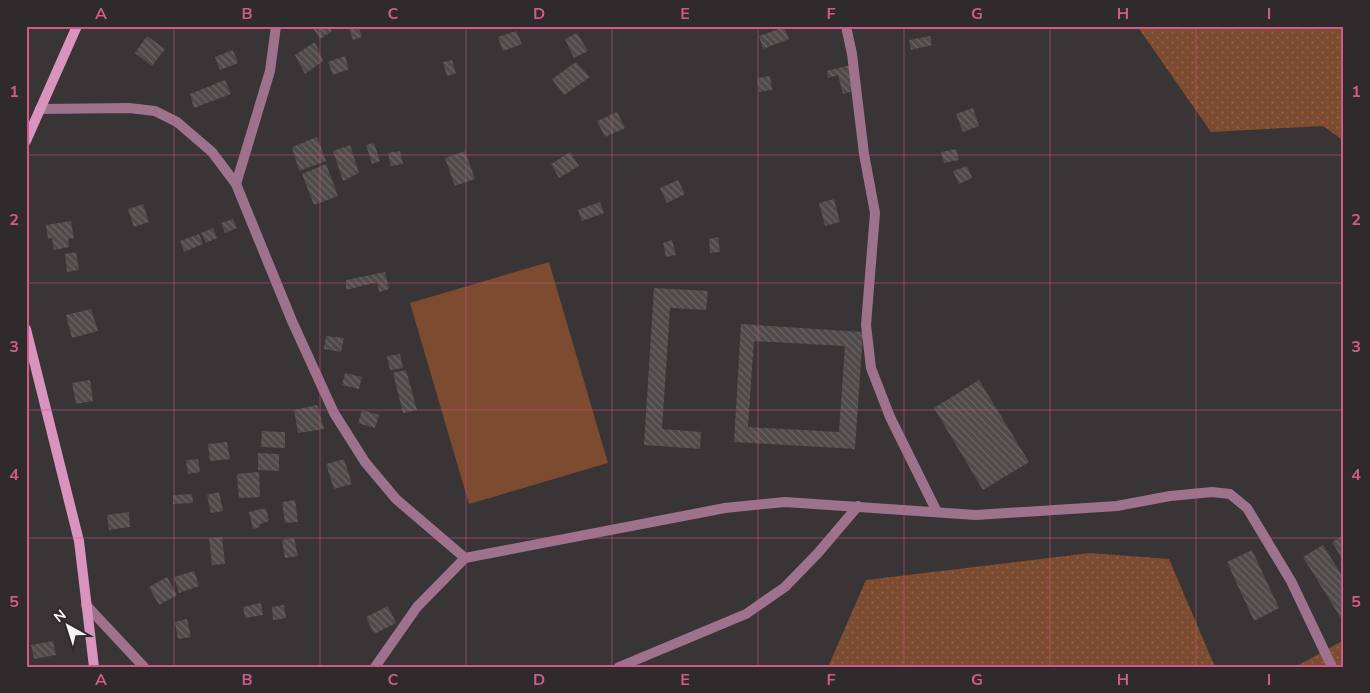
<svg xmlns="http://www.w3.org/2000/svg" width="1370" height="693" font-family="Mulish,sans-serif">
<defs>
<pattern id="grass-dots" width="8" height="8" patternUnits="userSpaceOnUse" patternTransform="scale(1.25)"><rect width="8" height="8" fill="#7d4b30"/><path d="M2 2h.1M6 6h.1" fill="none" stroke="#90654f" stroke-width="1.8" stroke-linecap="round"/></pattern>
<pattern id="building-back-hatch" width="6" height="6" patternUnits="userSpaceOnUse" patternTransform="scale(1.25)"><rect width="6" height="6" fill="#504b4a"/><path d="M-1 5l2 2M0 0l6 6M5-1l2 2" fill="none" stroke="#6a6565"/></pattern>
</defs>
<rect width="100%" height="100%" fill="#393435"/>
<g fill="url(#grass-dots)">
<polygon points="1137,26 1344,26 1344,141 1323,126 1211,132"/>
<polygon points="1090,553 1169,559 1215,667 828,667 866,580"/>
<polygon points="1344,640 1344,667 1295,667"/>
</g>
<polygon fill="#7d4b30" points="549,262 608,463 469,504 410,303"/>
<g fill="url(#building-back-hatch)" fill-rule="evenodd">
<polygon points="312,26 329,26 332,31 320,39"/>
<polygon points="348,26 358,26 362,37 353,40"/>
<polygon points="784,27 789,39 763,49 759,36"/>
<polygon points="516,31 522,44 503,51 498,37"/>
<polygon points="577,33 588,51 574,58 565,39"/>
<polygon points="147,36 165,49 152,66 135,53"/>
<polygon points="930,36 932,45 911,50 909,40"/>
<polygon points="315,42 323,61 305,74 295,55"/>
<polygon points="233,50 238,63 220,70 215,57"/>
<polygon points="345,56 349,69 333,75 328,62"/>
<polygon points="452,60 456,73 447,76 443,62"/>
<polygon points="576,62 590,77 564,95 552,79"/>
<polygon points="854,64 861,89 843,94 838,75 828,78 827,71"/>
<polygon points="770,76 772,90 759,92 757,78"/>
<polygon points="225,80 231,94 194,108 190,94"/>
<polygon points="973,108 979,126 963,132 956,114"/>
<polygon points="617,112 625,128 605,137 597,121"/>
<polygon points="317,137 326,161 299,171 292,147"/>
<polygon points="374,143 380,161 372,164 366,145"/>
<polygon points="350,145 359,173 343,181 333,151"/>
<polygon points="956,149 959,160 944,163 941,152"/>
<polygon points="400,151 403,164 391,166 388,153"/>
<polygon points="465,151 475,179 455,186 445,158"/>
<polygon points="570,152 579,166 559,178 551,164"/>
<polygon points="326,164 338,196 314,205 302,174"/>
<polygon points="967,166 972,178 959,184 953,171"/>
<polygon points="678,180 685,194 667,203 660,188"/>
<polygon points="834,199 840,222 825,226 819,203"/>
<polygon points="600,202 604,213 582,221 578,210"/>
<polygon points="143,204 149,222 134,227 128,209"/>
<polygon points="233,219 237,228 225,233 221,223"/>
<polygon points="71,221 74,238 68,239 69,247 54,250 52,238 48,239 46,225"/>
<polygon points="213,228 217,238 206,243 201,233"/>
<polygon points="199,234 203,244 184,252 180,241"/>
<polygon points="718,237 720,252 710,253 709,239"/>
<polygon points="672,240 676,255 666,257 663,243"/>
<polygon points="76,252 79,270 67,272 65,254"/>
<polygon points="385,272 389,289 379,292 377,282 346,290 346,280"/>
<polygon points="654,288 708,291 706,310 670,308 662,429 701,432 700,449 644,445"/>
<polygon points="91,309 98,331 72,338 66,315"/>
<path d="M 741,324 L 863,332 L 855,449 L 734,442 ZM 754,341 L 845,346 L 839,432 L 748,427 Z"/>
<polygon points="326,336 344,338 341,352 324,349"/>
<polygon points="400,354 403,368 390,370 387,356"/>
<polygon points="406,370 417,410 403,413 393,373"/>
<polygon points="345,373 362,377 359,389 342,385"/>
<polygon points="90,380 93,401 76,404 72,383"/>
<polygon points="979,380 1029,462 983,490 934,408"/>
<polygon points="317,405 324,429 298,433 294,410"/>
<polygon points="362,410 379,415 375,428 358,423"/>
<polygon points="262,431 285,432 285,448 261,447"/>
<polygon points="227,442 230,459 210,461 208,444"/>
<polygon points="258,453 279,454 279,471 258,470"/>
<polygon points="198,459 200,472 188,474 186,460"/>
<polygon points="344,459 352,484 334,489 326,464"/>
<polygon points="259,472 260,497 239,498 237,474"/>
<polygon points="219,492 223,511 211,513 207,495"/>
<polygon points="192,494 193,503 173,504 173,495"/>
<polygon points="295,500 298,522 285,523 282,502"/>
<polygon points="266,508 269,521 260,524 260,527 253,529 249,512"/>
<polygon points="129,512 130,527 109,530 107,515"/>
<polygon points="1344,535 1344,562 1332,542"/>
<polygon points="222,537 225,564 212,565 209,538"/>
<polygon points="294,538 298,556 285,558 282,540"/>
<polygon points="1323,545 1344,579 1344,623 1303,557"/>
<polygon points="1252,550 1279,608 1254,621 1227,562"/>
<polygon points="194,571 199,586 179,593 174,577"/>
<polygon points="167,577 177,595 159,605 149,587"/>
<polygon points="261,603 263,615 245,618 243,607"/>
<polygon points="284,605 286,618 273,620 272,607"/>
<polygon points="388,606 396,623 374,634 366,617"/>
<polygon points="187,619 191,637 178,639 175,622"/>
<polygon points="53,641 56,655 34,659 31,645"/>
</g>
<g fill="none" stroke-linecap="round" stroke-linejoin="round">
<g stroke="#9e728d" stroke-width="10">
<polyline points="846,26 852,54 864,154 875,213 866,325 871,368 890,417 937,512"/>
<polyline points="40,109 129,108 155,111 177,122 212,152 236,184 292,321 334,413 365,462 396,499 465,558 725,508 785,502 976,515 1117,506 1170,496 1212,492 1230,494 1247,508 1291,581 1332,667"/>
<polyline points="236,184 270,71 276,26"/>
<polyline points="86,605 144,667"/>
<polyline points="375,667 417,607 465,558"/>
<polyline points="619,667 746,614 785,587 818,553 858,506"/>
</g>
<g stroke="#d893bf" stroke-width="10">
<polyline points="26,141 77,26"/>
<polyline points="26,329 79,541 94,667"/>
</g>
</g>
<path fill="none" stroke="#d25a89" stroke-width="1" stroke-opacity="0.55" d="M 174,26 L 174,667M 320,26 L 320,667M 466,26 L 466,667M 612,26 L 612,667M 758,26 L 758,667M 904,26 L 904,667M 1050,26 L 1050,667M 1196,26 L 1196,667M 26,155 L 1344,155M 26,283 L 1344,283M 26,410 L 1344,410M 26,538 L 1344,538"/>
<rect width="1370" height="693" fill="none" stroke="#2f2a2b" stroke-width="55"/>
<g transform="translate(68 626) rotate(321)" stroke="#2f2a2b" stroke-width="4" paint-order="stroke">
<path d="M0-4L9 19L0 12L-9 19Z" fill="#f6f3f4"/>
<text y="-8" font-size="14" font-weight="bold" text-anchor="middle" fill="#f6f3f4">N</text>
</g>
<rect x="28" y="28" width="1314" height="638" fill="none" stroke="#d25a89" stroke-width="2"/>
<g font-size="16" text-anchor="middle" font-weight="bold" fill="#d25a89">
<text x="101" y="19">A</text>
<text x="247" y="19">B</text>
<text x="393" y="19">C</text>
<text x="539" y="19">D</text>
<text x="685" y="19">E</text>
<text x="831" y="19">F</text>
<text x="977" y="19">G</text>
<text x="1123" y="19">H</text>
<text x="1269" y="19">I</text>
<text x="14" y="97">1</text>
<text x="1356" y="97">1</text>
<text x="14" y="225">2</text>
<text x="1356" y="225">2</text>
<text x="14" y="352">3</text>
<text x="1356" y="352">3</text>
<text x="14" y="480">4</text>
<text x="1356" y="480">4</text>
<text x="14" y="607">5</text>
<text x="1356" y="607">5</text>
<text x="101" y="685">A</text>
<text x="247" y="685">B</text>
<text x="393" y="685">C</text>
<text x="539" y="685">D</text>
<text x="685" y="685">E</text>
<text x="831" y="685">F</text>
<text x="977" y="685">G</text>
<text x="1123" y="685">H</text>
<text x="1269" y="685">I</text>
</g>
</svg>
